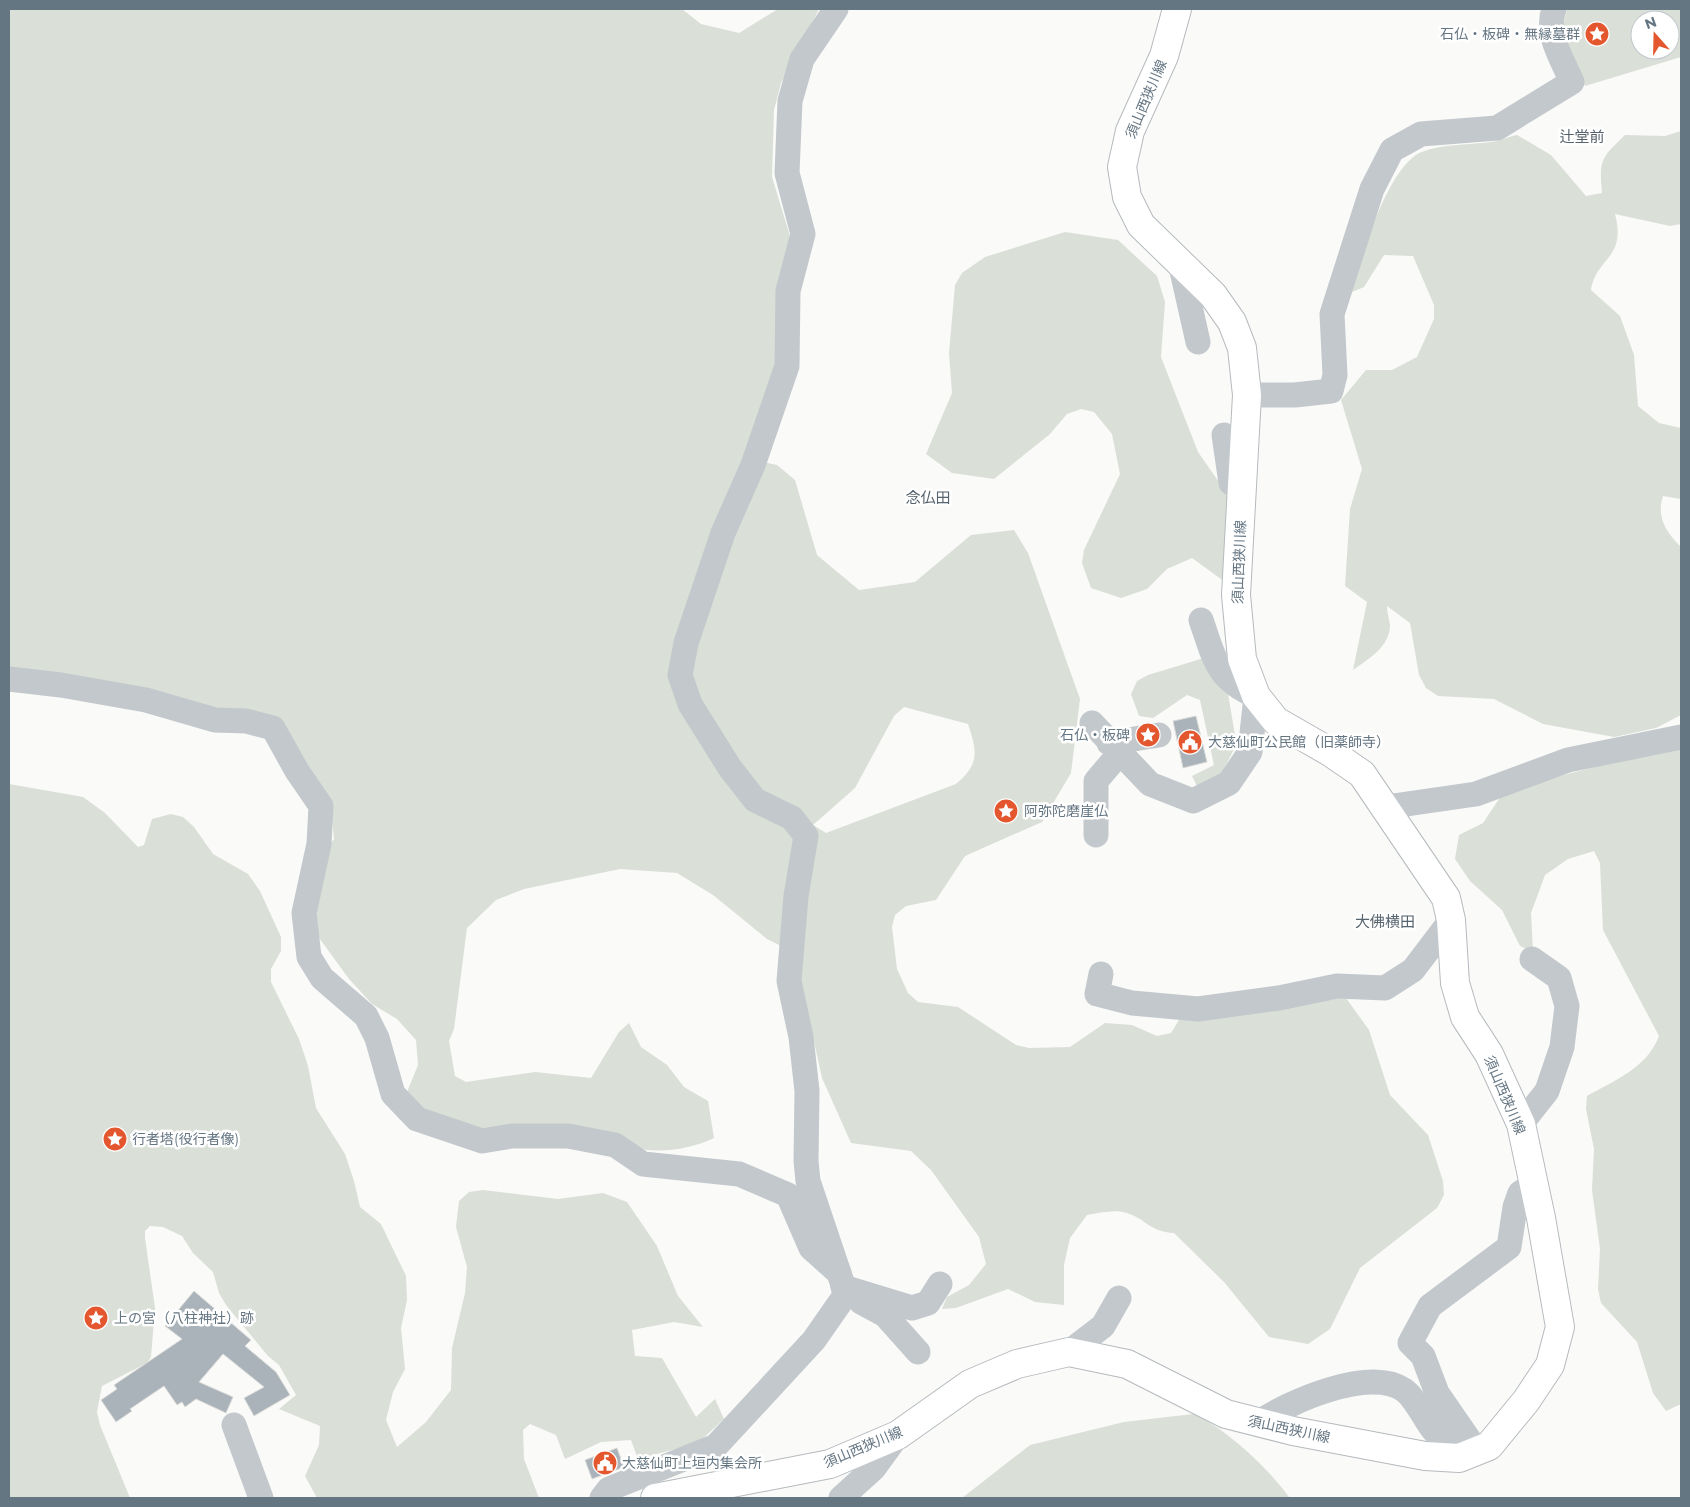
<svg xmlns="http://www.w3.org/2000/svg" width="1690" height="1507" font-family="Montserrat,'Noto Sans JP',sans-serif">
<rect width="100%" height="100%" fill="#fafaf8"/>
<g fill="#dadfd7" fill-rule="evenodd">
<path d="M 9,9 L 682,9 L 701,24 L 739,33 L 778,9 L 819,9 L 781,83 L 774,110 L 772,177 L 790,236 L 763,462 L 777,465 L 795,480 L 817,555 L 859,590 L 915,582 L 971,535 L 1014,530 L 1028,553 L 1080,699 L 1071,773 L 1042,822 L 965,856 L 936,900 L 906,906 L 895,915 L 892,927 L 897,969 L 908,993 L 918,1002 L 958,1007 L 1016,1045 L 1029,1048 L 1070,1047 L 1105,1023 L 1132,1025 L 1157,1036 L 1171,1033 L 1179,1020 L 1238,1009 L 1346,998 L 1369,1030 L 1390,1095 L 1428,1135 L 1443,1181 L 1444,1195 L 1437,1208 L 1360,1268 L 1330,1329 L 1308,1344 L 1269,1337 L 1224,1282 L 1174,1233 C 1150,1232 1146,1219 1127,1213 C 1114,1209 1100,1213 1087,1215 L 1070,1238 L 1064,1265 L 1064,1305 L 1035,1302 L 1008,1289 L 956,1308 L 942,1309 L 947,1297 L 969,1285 L 986,1264 L 979,1237 L 931,1170 L 911,1151 L 851,1143 L 822,1078 L 795,953 L 767,939 L 713,895 L 677,873 L 620,869 L 524,889 L 496,900 L 467,928 L 454,1029 L 449,1041 L 455,1076 L 466,1082 L 535,1072 L 591,1078 L 619,1032 L 629,1023 L 641,1047 L 667,1065 L 684,1087 L 708,1101 L 714,1138 C 693,1148 669,1152 647,1150 L 501,1132 L 424,1119 L 403,1102 L 418,1065 L 416,1040 L 397,1019 L 372,1004 L 349,979 L 317,935 L 314,866 L 334,839 L 330,799 L 257,715 L 9,674 ZM 904,707 L 968,724 C 977,751 980,764 956,784 L 826,833 L 813,825 L 855,788 L 894,716 Z"/>
<path d="M 1567,9 L 1681,9 L 1681,57 L 1585,86 L 1562,33 ZM 1640,20 L 1670,20 L 1670,50 L 1640,50 Z"/>
<path d="M 1681,131 L 1681,224 L 1670,226 L 1615,214 C 1627,259 1596,257 1591,290 L 1620,316 L 1634,355 L 1638,406 L 1659,423 L 1681,428 L 1681,499 L 1663,496 C 1656,517 1666,532 1681,547 L 1681,715 L 1656,728 L 1614,737 L 1543,724 L 1494,699 L 1438,696 L 1426,688 L 1419,675 L 1410,623 L 1387,606 C 1387,612 1389,619 1390,625 C 1390,647 1368,659 1353,670 L 1367,602 L 1345,586 L 1350,509 L 1362,469 L 1341,400 L 1366,370 L 1392,370 L 1417,357 L 1434,319 L 1434,305 L 1413,256 L 1384,255 L 1364,287 L 1352,292 C 1361,257 1385,176 1416,155 C 1433,144 1470,145 1491,142 C 1499,141 1508,137 1517,135 L 1551,155 L 1586,196 L 1602,193 C 1599,160 1601,158 1625,135 L 1665,136 Z"/>
<polygon points="1065,232 1118,240 1157,276 1165,302 1161,357 1198,452 1228,495 1225,582 1192,558 1167,569 1147,589 1121,598 1091,588 1082,563 1084,550 1120,474 1112,434 1094,412 1081,409 1067,414 1050,434 994,479 952,473 926,454 952,393 949,353 955,285 962,273 985,257"/>
<polygon points="1214,655 1223,664 1235,735 1234,749 1222,773 1198,788 1192,776 1214,765 1200,700 1187,695 1153,718 1139,716 1131,694 1137,681 1148,675"/>
<path d="M 1681,745 L 1681,1404 L 1666,1411 L 1653,1393 L 1637,1342 L 1601,1303 L 1598,1289 L 1600,1249 L 1592,1190 L 1594,1149 L 1586,1109 L 1587,1096 C 1615,1080 1647,1068 1659,1036 L 1603,930 L 1600,863 L 1594,851 L 1568,859 L 1545,875 L 1531,913 L 1533,952 L 1520,946 L 1502,910 L 1470,881 L 1455,859 L 1459,835 L 1483,823 L 1505,790 Z"/>
<polygon points="9,784 83,797 105,813 138,847 144,845 152,819 171,814 183,817 194,827 213,854 248,874 260,891 281,937 281,951 271,969 271,982 299,1039 308,1066 316,1108 345,1154 354,1181 360,1207 381,1224 406,1276 407,1300 401,1328 405,1369 393,1392 386,1420 397,1447 426,1422 451,1390 452,1348 465,1293 467,1267 456,1227 459,1201 469,1192 483,1190 558,1199 603,1193 627,1202 657,1246 678,1296 703,1327 674,1322 632,1330 635,1356 662,1358 696,1417 715,1399 724,1419 698,1443 638,1459 631,1440 601,1442 565,1459 556,1435 530,1424 523,1430 524,1459 539,1498 317,1498 305,1476 319,1445 320,1426 279,1409 296,1395 279,1365 268,1356 226,1305 219,1293 213,1272 193,1253 182,1236 163,1227 150,1226 145,1231 145,1238 155,1308 151,1357 147,1363 102,1386 97,1412 100,1425 130,1498 9,1498"/>
<path d="M 1193,1414 C 1227,1429 1268,1468 1289,1497 L 1296,1498 L 962,1498 L 1030,1445 L 1124,1422 Z"/>
</g>
<g fill="#aab3b9" stroke="#dcdcda">
<polygon points="1196,716 1207,762 1183,768 1173,721"/>
<polygon points="194,1291 251,1340 245,1346 276,1372 290,1395 254,1416 244,1398 264,1387 223,1354 199,1382 233,1397 226,1413 196,1399 185,1407 182,1402 177,1405 164,1386 130,1409 132,1411 116,1422 101,1400 117,1389 114,1385 182,1339 165,1326"/>
<polygon points="617,1448 624,1467 592,1479 585,1460"/>
</g>
<g fill="none" stroke-linecap="round" stroke-linejoin="round">
<defs>
<polyline id="major" points="655,1498 830,1464 898,1435 970,1384 1017,1364 1069,1352 1127,1364 1226,1414 1293,1431 1425,1456 1459,1458 1489,1446 1526,1401 1550,1365 1560,1327 1541,1218 1521,1124 1489,1054 1465,1017 1455,983 1451,920 1446,898 1362,774 1330,752 1276,721 1256,696 1242,659 1236,595 1247,395 1242,348 1232,322 1213,295 1141,225 1127,197 1122,167 1130,131 1164,56 1177,9"/>
</defs>
<use href="#major" stroke="#b5babe" stroke-width="30"/>
<g stroke="#c3c8cc" stroke-width="25">
<polyline points="1180,262 1198,342"/>
<path d="M 1247,395 L 1295,395 L 1331,391 L 1335,375 L 1332,314 L 1372,189 L 1392,150 L 1421,134 L 1497,128 L 1572,82 C 1562,59 1545,34 1554,9"/>
<polyline points="1224,435 1231,483 1242,490"/>
<polyline points="9,679 61,685 146,700 215,720 246,721 273,728 297,771 321,806 319,844 304,913 309,957 322,978 366,1016 377,1038 393,1094 417,1119 482,1141 512,1136 568,1136 615,1145 643,1164 739,1174 788,1195 811,1248 839,1273"/>
<path d="M 1092,723 L 1150,784 L 1193,801 L 1229,783 L 1250,752 L 1256,696 C 1216,679 1214,657 1201,620"/>
<polyline points="1109,743 1159,735"/>
<polyline points="1386,807 1476,794 1568,760 1681,737"/>
<polyline points="1096,835 1096,781 1119,754"/>
<polyline points="1101,974 1097,994 1132,1003 1198,1009 1279,998 1337,986 1385,988 1413,970 1451,920"/>
<polyline points="1521,1124 1547,1091 1562,1047 1567,1006 1559,978 1532,959"/>
<polyline points="843,1287 912,1308 928,1303 940,1284"/>
<polyline points="861,1302 885,1315 918,1352"/>
<polyline points="1069,1352 1103,1326 1119,1298"/>
<path d="M 1258,1423 C 1288,1402 1370,1366 1404,1390 C 1415,1398 1423,1416 1431,1427 C 1440,1438 1450,1448 1459,1458"/>
<polyline points="234,1425 261,1498"/>
<polyline points="1477,1451 1437,1393 1423,1356 1410,1343 1430,1306 1509,1247 1515,1207 1520,1193 1534,1184"/>
<polyline points="602,1498 609,1489 716,1446 814,1340 846,1294 808,1181 806,1161 807,1091 801,1037 789,981 796,896 806,836 792,818 755,800 730,768 690,704 680,675 686,643 723,533 753,465 787,366 788,291 803,234 787,173 790,101 802,59 836,9"/>
<polyline points="841,1498 874,1468 898,1435"/>
</g>
<use href="#major" stroke="#fff" stroke-width="28"/>
</g>
<defs>
<symbol id="sight-disc" viewBox="-11 -11 22 22"><circle r="9.5" fill="#e4572e" stroke="#fff"/><path d="M0-6L1.8-2.2L6-1.7L2.9 1.2L3.7 5.4L0 3.3L-3.7 5.4L-2.9 1.2L-6-1.7L-1.8-2.2Z" fill="#fff"/></symbol>
<symbol id="civic-disc" viewBox="-11 -11 22 22"><circle r="9.5" fill="#e4572e" stroke="#fff"/><path d="M-.6-6.5H3V-4.5H.6V-3L4-1V1h2V6H-6V1h2V-1L-.6-3ZM-1.2 2.5V6h2.4V2.5Z" fill="#fff"/></symbol>
</defs>
<g fill-rule="evenodd">
<use href="#sight-disc" x="1583" y="20" width="28" height="28"/>
<use href="#sight-disc" x="1134" y="721" width="28" height="28"/>
<use href="#civic-disc" x="1176" y="728" width="28" height="28"/>
<use href="#sight-disc" x="992" y="797" width="28" height="28"/>
<use href="#sight-disc" x="101" y="1125" width="28" height="28"/>
<use href="#sight-disc" x="82" y="1304" width="28" height="28"/>
<use href="#civic-disc" x="591" y="1449" width="28" height="28"/>
</g>
<g text-anchor="middle" dominant-baseline="central" stroke-width="5" stroke-linejoin="round" paint-order="stroke">
<g font-size="14" fill="#657683" stroke="#fff" text-anchor="start">
<text x="1580" y="34" text-anchor="end">石仏・板碑・無縁墓群</text>
<text x="1130" y="735" text-anchor="end">石仏・板碑</text>
<text x="1208" y="742">大慈仙町公民館（旧薬師寺）</text>
<text x="1024" y="811">阿弥陀磨崖仏</text>
<text x="132" y="1139">行者塔(役行者像)</text>
<text x="114" y="1318">上の宮（八柱神社）跡</text>
<text x="622" y="1463">大慈仙町上垣内集会所</text>
</g>
<g font-size="14" fill="#657683" stroke="#fff">
<text transform="translate(1146 99) rotate(-67)">須山西狭川線</text>
<text transform="translate(1239 562) rotate(-88)">須山西狭川線</text>
<text transform="translate(1505 1095) rotate(67)">須山西狭川線</text>
<text transform="translate(1289 1429) rotate(12)">須山西狭川線</text>
<text transform="translate(863 1447) rotate(-23)">須山西狭川線</text>
</g>
<g font-size="15" fill="#57646e" stroke="#fff">
<text x="1582" y="136">辻堂前</text>
<text x="928" y="497">念仏田</text>
<text x="1385" y="921">大佛横田</text>
</g>
</g>
<rect width="1690" height="1507" fill="none" stroke="#657683" stroke-width="20"/>
<g transform="translate(1655 35) rotate(340)"><circle r="24" fill="#ffffff" stroke="#c1c8cd"/>
<path d="M0-4L9 19L0 12L-9 19Z" fill="#e4572e"/>
<text y="-8" font-size="14" font-weight="bold" text-anchor="middle" fill="#657683">N</text>
</g>
</svg>
